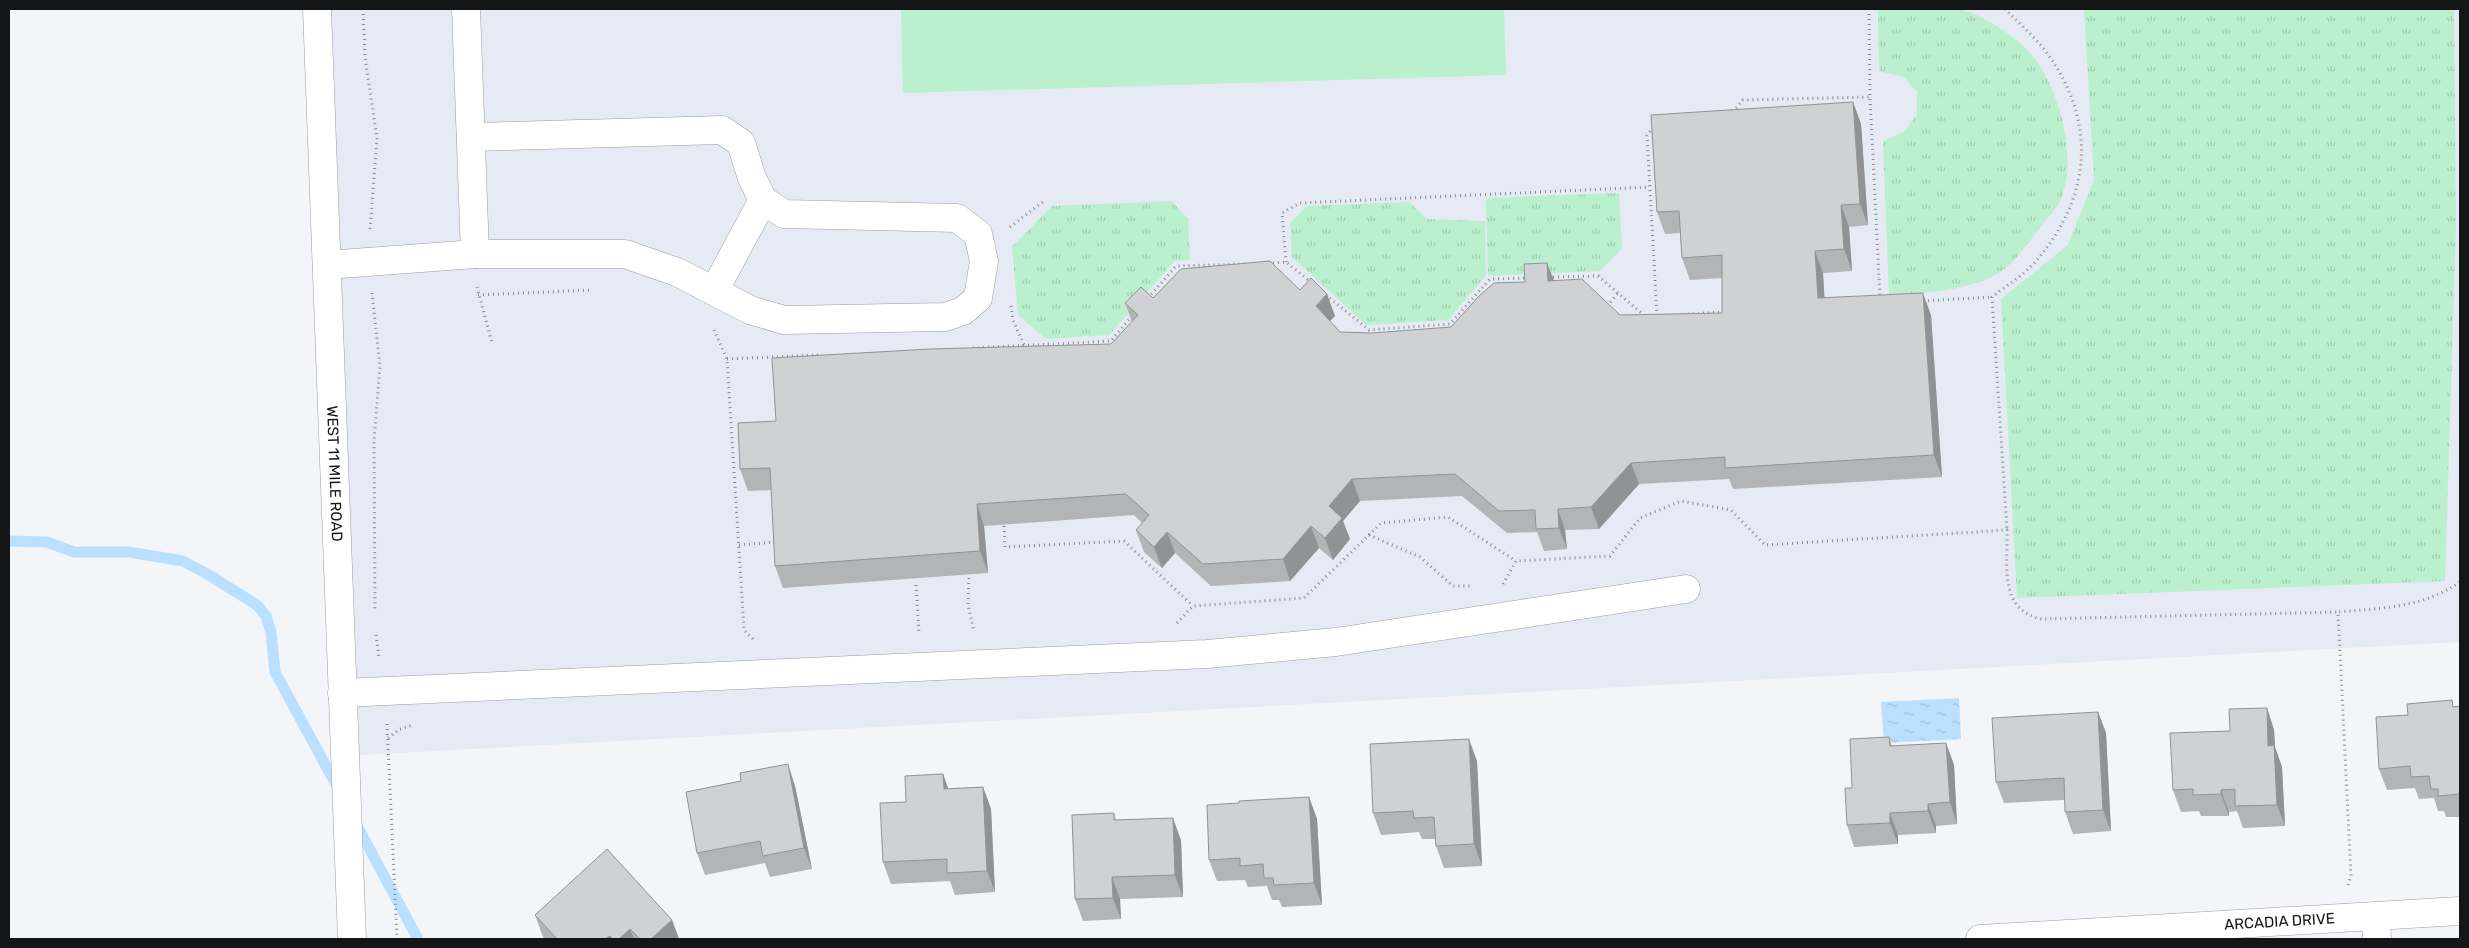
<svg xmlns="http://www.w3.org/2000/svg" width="2469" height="948" font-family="Rubik,sans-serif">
<defs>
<pattern id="park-tufts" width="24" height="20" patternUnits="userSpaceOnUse" patternTransform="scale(1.25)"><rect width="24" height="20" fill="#baf0cd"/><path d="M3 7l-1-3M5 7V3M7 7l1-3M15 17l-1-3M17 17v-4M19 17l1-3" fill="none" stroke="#9fcdaf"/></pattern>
<pattern id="water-ripples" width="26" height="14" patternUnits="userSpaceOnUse" patternTransform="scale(1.25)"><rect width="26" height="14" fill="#bbdfff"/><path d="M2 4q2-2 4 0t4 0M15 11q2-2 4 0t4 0" fill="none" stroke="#a0beda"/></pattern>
</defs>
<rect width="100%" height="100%" fill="#f3f5f9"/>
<polygon fill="#e5eaf4" points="314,9 2460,9 2460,642 341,756"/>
<g fill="url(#park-tufts)">
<path d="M 1878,9 C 1911,8 1953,2 1983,18 C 2004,29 2024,44 2038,63 C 2061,97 2078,162 2060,201 C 2054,212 2043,223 2035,234 C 2022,251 2010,269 1989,278 C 1957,292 1923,293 1889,295 L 1883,141 L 1904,132 L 1917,115 L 1917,92 L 1904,77 L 1879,71 Z"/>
<polygon points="2084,9 2454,9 2456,224 2445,581 2017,598 2001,299 2068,245 2094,180"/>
<polygon points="1619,193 1622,248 1600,271 1488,276 1486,198"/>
<polygon points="1172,201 1188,219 1190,260 1175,261 1109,335 1046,339 1018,315 1012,247 1052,206"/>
<polygon points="1409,202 1427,219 1485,221 1486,275 1448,320 1366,325 1292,257 1290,223 1307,206"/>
</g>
<polygon fill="#baf0cd" points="901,9 1504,9 1506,75 903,93"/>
<polygon fill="url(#water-ripples)" points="1959,698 1961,739 1884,743 1881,702"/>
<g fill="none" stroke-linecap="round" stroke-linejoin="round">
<g stroke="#bbdfff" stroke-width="11">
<polyline points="9,541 47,542 74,552 129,552 183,561 209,575 257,605 266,616 271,632 275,672 339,790"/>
<polyline points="355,822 418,939"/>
</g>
<defs>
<g id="minor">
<path id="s1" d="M 317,9 L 352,939"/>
<polyline points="466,9 475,254"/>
<polyline points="327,265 475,254 625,254 677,272 750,310 784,320 945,317 963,311 978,298 984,261 978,234 957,218 784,214 763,200 752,178 741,143 722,130 471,137"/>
<polyline points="714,291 763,200"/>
<polyline points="342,693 1207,654 1336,642 1686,589"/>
<polyline points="2376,917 2377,939"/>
<path id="s2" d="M 1980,939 L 2460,911"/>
</g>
</defs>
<use href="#minor" stroke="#9b9ca0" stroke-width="29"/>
<g stroke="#88898c" stroke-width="3" stroke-dasharray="1 4" stroke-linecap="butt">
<polyline points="363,9 365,57 377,139 370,230"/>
<polyline points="1869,9 1870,97 1880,297"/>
<path d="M 2005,9 C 2019,23 2035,37 2047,53 C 2097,122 2092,196 2036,261 C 2024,275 2007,285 1992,297 L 2007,530"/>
<polyline points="1733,112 1743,100 1870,97"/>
<polyline points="1653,127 1647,136 1657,316"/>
<polyline points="1010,227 1044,201"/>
<polyline points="1286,262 1282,213 1300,203 1650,187"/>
<polyline points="1268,263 1286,262 1312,283"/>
<polyline points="1548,277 1598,276 1645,316"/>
<polyline points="477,287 492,343"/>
<polyline points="372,293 380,366 374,440 375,609"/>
<polyline points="478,295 592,290"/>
<polyline points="1326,295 1369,330 1450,324 1490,279 1527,278"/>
<polyline points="1148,298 1176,266 1245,264"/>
<polyline points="1923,301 1992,297"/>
<polyline points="1011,306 1013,320 1024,345"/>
<polyline points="1607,306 1618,293"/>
<polyline points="1688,314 1724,312"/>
<polyline points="714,330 727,359 744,630 755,641"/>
<polyline points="973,348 1111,341 1132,316"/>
<polyline points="727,359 819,355"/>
<polyline points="1004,526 1005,547 1124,541 1193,606"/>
<polyline points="1369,535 1381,523 1448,517 1516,561"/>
<polyline points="739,545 776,542"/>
<polyline points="969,573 968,605 974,632"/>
<path d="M 1503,584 L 1516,561 L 1610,556 L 1640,518 L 1681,501 L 1731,510 L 1765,545 L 2007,530 C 2008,565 1998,609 2041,619 L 2338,612"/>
<polyline points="916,585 919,634"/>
<polyline points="1177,623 1193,606 1304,598 1369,535 1420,557 1453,586 1472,586"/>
<polyline points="376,635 379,658"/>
<polyline points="387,724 397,939"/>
<polyline points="388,738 400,729 413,725"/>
<path d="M 2348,885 L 2351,876 L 2338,612 C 2383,608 2422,608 2460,582"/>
</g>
<use href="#minor" stroke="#fff" stroke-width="28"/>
</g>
<g fill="#b2b4b7">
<polygon points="1853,102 1861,124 1868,225 1849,227 1852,271 1823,273 1824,298 1931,315 1942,477 1733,489 1729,479 1639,484 1599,529 1565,530 1567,549 1544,551 1537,532 1507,533 1462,496 1360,501 1343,521 1350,539 1333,560 1319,548 1290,581 1211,586 1175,553 1162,568 1144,552 1136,530 1142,523 1134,515 984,526 988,573 783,588 775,566 771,490 748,491 740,469 776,421 1111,344 1132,322 1125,303 1153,298 1300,290 1335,316 1330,321 1340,332 1372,333 1451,327 1525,282 1547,263 1554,280 1620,315 1722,313 1722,278 1690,280 1682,258 1680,233 1665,234 1657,212"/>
<polygon points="2460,706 2460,817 2446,817 2444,811 2438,811 2434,798 2419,799 2415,788 2387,790 2379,769 2408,715"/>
<polygon points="2267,708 2274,730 2275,747 2282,767 2285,826 2243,828 2237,811 2229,812 2229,816 2201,816 2199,811 2181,812 2173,790 2230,731"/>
<polygon points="2098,712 2106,733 2111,831 2073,834 2065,812 2065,800 2004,803 1996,782"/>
<polygon points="1889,737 1892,746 1946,743 1954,765 1957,824 1936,826 1936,833 1898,835 1898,844 1854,847 1847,825 1852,788"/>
<polygon points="1477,761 1482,866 1444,868 1436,846 1435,839 1422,839 1419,832 1381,835 1373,813"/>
<polygon points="943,774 948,789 983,787 991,809 995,892 955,895 950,881 891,884 883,862 906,802"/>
<polygon points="795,786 812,869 770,877 765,863 705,875 697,853"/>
<polygon points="1309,797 1317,819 1322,905 1282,907 1279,900 1272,900 1267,886 1248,887 1245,880 1217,881 1209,860 1239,803"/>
<polygon points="1114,813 1116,820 1181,840 1183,897 1120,899 1121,919 1083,921 1075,899"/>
<polygon points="535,915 672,920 679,939 545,939 543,937"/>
</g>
<g fill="#919295">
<polygon points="1853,102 1861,124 1868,225 1860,204"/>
<polygon points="1841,205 1849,227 1852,271 1844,249"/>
<polygon points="1815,251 1823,273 1826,320 1818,298"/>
<polygon points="1547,263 1555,284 1548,281"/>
<polygon points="1923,293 1931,315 1942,477 1934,455"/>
<polygon points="1327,294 1335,316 1323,328 1316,306"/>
<polygon points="1631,463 1639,484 1599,529 1591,507"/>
<polygon points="1352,479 1360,501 1343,521 1350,539 1333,560 1325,538 1329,506"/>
<polygon points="977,504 984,526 988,573 980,551"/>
<polygon points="1558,509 1565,530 1567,549 1559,528"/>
<polygon points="1311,526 1319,548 1290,581 1283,559"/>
<polygon points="1167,532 1175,553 1162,568 1154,547"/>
<polygon points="2267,708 2274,730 2275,747 2282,767 2285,826 2277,805 2268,746"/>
<polygon points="2098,712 2106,733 2111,831 2103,810"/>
<polygon points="1469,739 1477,761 1482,866 1474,844"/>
<polygon points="1946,743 1954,765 1957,824 1950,802"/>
<polygon points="788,764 795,786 812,869 804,848"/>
<polygon points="943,774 951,796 944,789"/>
<polygon points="983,787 991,809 995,892 987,871"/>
<polygon points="2221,790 2229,812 2229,816 2221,794"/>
<polygon points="1309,797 1317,819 1322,905 1314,883"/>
<polygon points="1928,804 1936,826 1936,833 1928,811"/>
<polygon points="1890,813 1898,835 1898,844 1890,823"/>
<polygon points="1173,818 1181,840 1183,897 1175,875"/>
<polygon points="1112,877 1120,899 1121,919 1113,898"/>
<polygon points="672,920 679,939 651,939"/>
<polygon points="630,929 634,939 619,939"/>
<polygon points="610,936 611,939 605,939"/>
</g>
<g fill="#cfd1d5" stroke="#919295">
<polygon points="1853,102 1860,204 1841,205 1844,249 1815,251 1818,298 1923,293 1934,455 1725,468 1725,457 1631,463 1591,507 1558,509 1559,528 1536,529 1535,510 1499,511 1455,474 1352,479 1329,506 1342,518 1325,538 1311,526 1283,559 1203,564 1167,532 1154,547 1136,530 1149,515 1126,494 977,504 980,551 775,566 770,468 740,469 738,423 776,421 772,358 930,349 1111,344 1138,315 1125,303 1141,287 1153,298 1181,269 1270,261 1300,290 1311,278 1327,294 1316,306 1340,332 1372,333 1451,327 1479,296 1494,283 1525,282 1524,264 1547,263 1548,281 1582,279 1620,315 1722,313 1722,255 1682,258 1679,211 1657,212 1651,115"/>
<polygon points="2452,700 2453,707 2460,706 2460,794 2438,796 2438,789 2431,789 2429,776 2411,777 2410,766 2379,769 2376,717 2408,715 2407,704"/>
<polygon points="2267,708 2268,746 2274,745 2277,805 2235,806 2235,789 2221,790 2221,794 2193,795 2193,789 2173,790 2170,733 2230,731 2229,709"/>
<polygon points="2098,712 2103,810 2065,812 2064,778 1996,782 1992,718"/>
<polygon points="1889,737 1890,746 1946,743 1950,802 1928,804 1928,811 1890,813 1890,823 1847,825 1845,788 1852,788 1850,739"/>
<polygon points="1469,739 1474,844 1436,846 1434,817 1414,818 1413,811 1373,813 1370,744"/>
<polygon points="788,764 804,848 763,856 760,841 697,853 686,792 741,781 740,773"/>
<polygon points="943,774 944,789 983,787 987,871 947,873 947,859 883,862 880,803 906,802 905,776"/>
<polygon points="1309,797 1314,883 1274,885 1273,878 1264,878 1263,864 1240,866 1240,858 1209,860 1207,805 1239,803 1239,801"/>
<polygon points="1114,813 1114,820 1173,818 1175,875 1112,877 1113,898 1075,899 1072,815"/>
<polygon points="607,849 672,920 651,939 640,939 630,929 619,939 613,939 610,936 605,939 557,939 535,915"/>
</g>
<g text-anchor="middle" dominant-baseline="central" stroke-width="5" stroke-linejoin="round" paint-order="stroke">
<g font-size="15" fill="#141516" stroke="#fff">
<text stroke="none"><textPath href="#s1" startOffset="465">WEST 11 MILE ROAD</textPath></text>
<text stroke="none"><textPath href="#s2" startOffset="300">ARCADIA DRIVE</textPath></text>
</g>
</g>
<rect width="2469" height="948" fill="none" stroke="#141516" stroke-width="20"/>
</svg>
